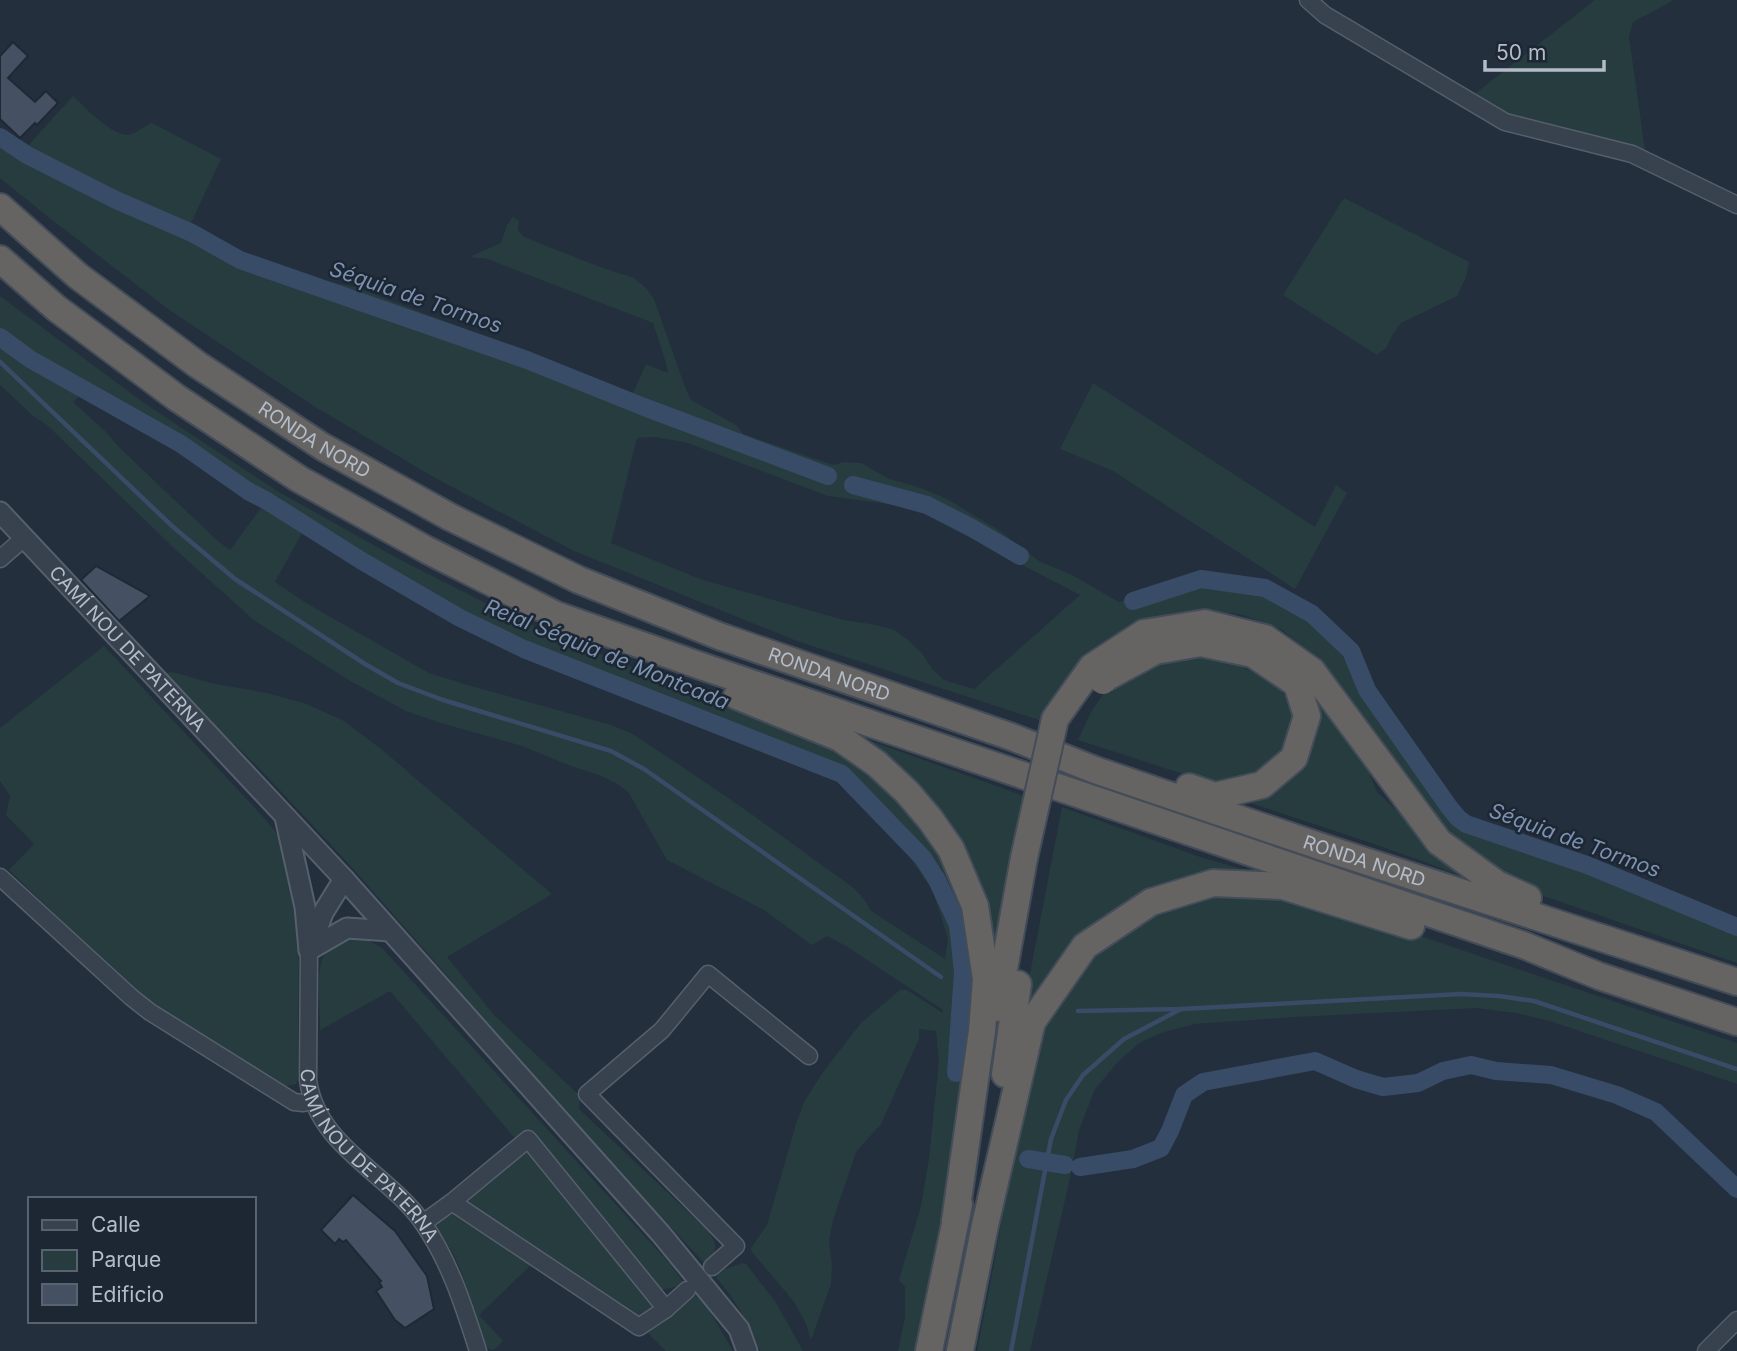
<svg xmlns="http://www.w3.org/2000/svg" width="1737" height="1351" font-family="Inter,sans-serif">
<rect width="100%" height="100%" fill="#242f3e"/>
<g fill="#263c3f" fill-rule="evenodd">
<path d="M 1595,0 L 1674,0 L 1633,22 L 1629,37 L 1645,150 C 1606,138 1566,132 1527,121 C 1507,115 1490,105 1472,96 Z"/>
<path d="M 73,96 C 85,107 110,134 127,135 C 135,135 143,126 152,123 L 221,159 L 190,225 C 213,238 235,252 259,261 C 290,272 323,281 355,287 L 633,393 L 646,364 L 668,373 L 665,360 L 653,323 L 485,258 L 474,258 L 471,256 L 501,243 L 507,225 L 513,217 L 519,221 L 518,230 L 524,237 L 600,267 L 634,278 L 646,288 L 654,299 L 685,387 L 691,400 L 736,425 L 743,434 L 833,465 L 844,462 L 861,463 L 889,479 L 918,487 L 947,499 L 1000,531 L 1039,561 L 1074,576 L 1119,602 L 1201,578 L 1265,586 L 1307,609 L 1335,627 L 1356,648 L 1373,686 L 1462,815 L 1471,822 L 1617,872 L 1737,921 L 1737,963 L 1535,893 L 1498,874 L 1453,839 L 1330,675 L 1307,650 L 1282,630 L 1243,615 L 1208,610 L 1166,618 L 1077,668 L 1060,686 L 1042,721 L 797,641 L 574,551 L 437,479 L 317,408 L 168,309 L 47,216 L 0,178 L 0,132 L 25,149 ZM 656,437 L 688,443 L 828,496 L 911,507 L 1080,595 L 974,689 L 944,680 L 932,669 L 922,653 L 908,640 L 894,630 L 876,625 L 844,620 L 703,580 L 611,543 L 637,438 Z"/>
<polygon points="1344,198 1469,262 1466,277 1457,296 1401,323 1393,334 1386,348 1377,355 1283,295"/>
<path d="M 0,296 L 144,403 L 277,491 L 397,558 L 511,616 L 678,687 L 819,741 L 857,765 L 886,786 L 913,813 L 936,847 L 951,877 L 963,912 L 971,956 L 974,991 L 973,1018 L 951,1165 L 915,1351 L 898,1351 L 905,1317 L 905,1287 L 899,1280 L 921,1206 L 929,1159 L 939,1061 L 936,1031 L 919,1029 L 919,1039 L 881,1124 L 856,1152 L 833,1220 L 829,1241 L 832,1265 L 831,1284 L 811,1340 L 806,1324 L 795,1303 L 752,1252 L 751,1248 L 767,1225 L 796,1124 L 804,1102 L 823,1072 L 861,1023 L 900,990 L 907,990 L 943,1013 L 943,1010 L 846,946 L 827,936 L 812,945 L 764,910 L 667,860 L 629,793 L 616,783 L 599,775 L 571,766 L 522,746 L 441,723 L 406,711 L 352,682 L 255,621 L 178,552 L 47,425 L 32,415 L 0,385 ZM 81,395 L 176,447 L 249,498 L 263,505 L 230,550 L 218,541 L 167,493 L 119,447 L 105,431 L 73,402 ZM 303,531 L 388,586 L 492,641 L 647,702 L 841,783 L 877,819 L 908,855 L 933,891 L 948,939 L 945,959 L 870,910 C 862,889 837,877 820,864 C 759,818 695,775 631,733 L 611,725 L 464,684 L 429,673 L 306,603 L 275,582 Z"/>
<polygon points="1093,383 1315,527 1336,485 1347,493 1295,589 1113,471 1060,449"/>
<polygon points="104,646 265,819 284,842 292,859 299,941 298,1080 296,1084 286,1086 281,1084 156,1008 137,994 9,870 34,844 6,815 10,796 0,781 0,728"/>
<polygon points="1176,658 1204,658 1231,662 1264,677 1280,690 1289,701 1292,713 1292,725 1285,752 1253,776 1214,784 1078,740 1091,712 1106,690 1158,663"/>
<path d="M 173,672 L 211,683 L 267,693 L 304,703 L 344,721 L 381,749 L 552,894 L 447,957 L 494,1015 L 580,1096 L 579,1109 L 704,1227 C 718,1242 719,1249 707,1266 L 506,1049 L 444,972 L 347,862 L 257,766 L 163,676 L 165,673 Z"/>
<path d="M 1307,685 L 1323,703 L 1369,773 L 1377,792 L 1410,823 L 1461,876 C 1392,848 1321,827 1251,803 L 1291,779 L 1299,769 Z"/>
<polygon points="829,726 1024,796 992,995 972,868"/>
<polygon points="1062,807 1203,858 1260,874 1131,901 1102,918 1081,936 1059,959 1043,980 1031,1000 1018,1036"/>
<polygon points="1264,895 1346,911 1737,1043 1737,1084 1550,1021 1516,1013 1476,1008 1294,1017 1194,1024 1161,1033 1139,1043 1118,1062 1095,1089 1079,1130 1069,1183 1030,1351 977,1351 994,1264 1011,1165 1038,1041 1058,1000 1077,971 1111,939 1158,913 1212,897"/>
<path d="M 361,936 L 382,948 L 671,1265 L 685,1285 L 708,1308 L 733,1351 L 666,1351 L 648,1333 L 664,1322 L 694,1294 L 684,1285 L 661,1290 L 592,1209 L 518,1142 L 390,991 L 320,1030 C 321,1001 308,949 344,938 C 349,936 356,937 361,936 Z"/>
<polygon points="527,1152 533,1154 654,1307 653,1312 639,1319 462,1201 512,1160"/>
<polygon points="456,1212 534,1262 479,1315 503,1341 494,1350 489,1349 485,1344 462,1274 454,1255 436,1226 441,1220"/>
<path d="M 742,1263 L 746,1264 L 775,1301 L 803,1351 L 760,1351 C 749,1321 735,1301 716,1277 L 725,1269 Z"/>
</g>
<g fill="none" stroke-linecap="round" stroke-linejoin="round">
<g stroke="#394c67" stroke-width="4.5">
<polyline points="0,362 172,526 235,579 365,664 398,683 443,700 611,751 644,769 941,977"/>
<polyline points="1078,1011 1181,1009 1461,994 1499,996 1534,1001 1737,1069"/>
<polyline points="1011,1351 1051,1139 1066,1100 1083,1075 1124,1039 1179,1010"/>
</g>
<g stroke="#394c67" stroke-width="18">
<polyline points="0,137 27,155 116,200 192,233 240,260 527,360 644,407 828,476"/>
<polyline points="0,337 30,359 181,444 248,491 267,501 362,561 460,618 524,649 842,774 923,858 937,880 958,925 963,972 956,1073"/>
<polyline points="853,485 927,505 972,528 1020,556"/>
<polyline points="1133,601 1201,579 1265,588 1312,614 1351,651 1367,690 1376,703 1449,807 1458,818 1466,824 1587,865 1737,927"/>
<polyline points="1028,1159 1065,1165"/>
<polyline points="1080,1167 1133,1159 1161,1148 1170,1131 1184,1095 1203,1082 1315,1061 1356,1079 1383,1087 1418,1083 1443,1071 1471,1065 1496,1071 1551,1075 1617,1095 1656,1112 1737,1189"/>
</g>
</g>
<g fill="#455162" stroke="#1f2835" stroke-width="2">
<polygon points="13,42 28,56 8,78 35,102 46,91 58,103 37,125 35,123 20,138 0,119 0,56"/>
<polygon points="96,566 150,596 119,621 81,580"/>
<polygon points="353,1195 395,1231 427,1276 434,1309 405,1328 395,1320 376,1291 382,1287 379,1282 381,1281 363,1260 346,1240 343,1242 339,1239 335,1244 321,1230"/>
</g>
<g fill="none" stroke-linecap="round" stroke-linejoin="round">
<defs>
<g id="minor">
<polyline points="1308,0 1325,15 1505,122 1632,154 1737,205"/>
<polyline points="0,559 24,538"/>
<polyline points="0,877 131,997 150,1012 294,1102 303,1103 312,1101"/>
<path id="s1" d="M 309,950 L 308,1080 C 317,1146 388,1173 423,1223 C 450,1262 464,1307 478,1351"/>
<polyline points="452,1202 639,1327 666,1309 687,1290"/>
<polyline points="423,1223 452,1202 528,1139 666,1309"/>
<polyline points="712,1267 736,1246 587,1094 662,1030 708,974 809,1056"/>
<polyline points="1706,1351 1737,1320"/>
</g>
<g id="tertiary">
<path id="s2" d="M 0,512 L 344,879 L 661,1234 L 739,1329 L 747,1351"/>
<polyline points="285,817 305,907 309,950"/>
<polyline points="312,944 323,913 344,879"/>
<polyline points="309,950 347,928 390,931"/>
</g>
<g id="trunk">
<path id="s3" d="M 0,207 L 78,276 L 198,365 L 323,447 L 450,517 L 579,580 L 719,636 L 1012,737 L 1095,770 L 1328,849 L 1737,982"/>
<polyline points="0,259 56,308 177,398 299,479 427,550 556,615 701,666 1526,946 1599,976 1737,1022"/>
<polyline points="1144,633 1205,623 1265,638 1312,671 1439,842 1497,884 1528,898"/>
<polyline points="1155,651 1201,643 1253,654 1297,684 1307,716 1294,758 1262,785 1215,796 1189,787"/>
<polyline points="737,696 840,738 877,764 907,792 930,819 951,849 975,906 986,979 982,1031 955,1221"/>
<polyline points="997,1008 1024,858"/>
<polyline points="1005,1074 1018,984"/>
<polyline points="929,1351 959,1204"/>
<polyline points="960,1351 985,1225 1032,1022 1085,946 1151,902 1213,883 1283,886 1411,926"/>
</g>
</defs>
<use href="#minor" stroke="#565f6c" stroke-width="19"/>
<use href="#tertiary" stroke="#565f6c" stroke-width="23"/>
<use href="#trunk" stroke="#434c59" stroke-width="30"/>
<use href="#minor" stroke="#38414e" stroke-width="16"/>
<use href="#tertiary" stroke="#38414e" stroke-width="19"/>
<use href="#trunk" stroke="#656462" stroke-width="26"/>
<defs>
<g id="trunk-bridge">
<polyline points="1103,681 1105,678 1155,651"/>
<polyline points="1024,858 1055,719 1092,667 1144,633"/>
</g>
</defs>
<use href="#trunk-bridge" stroke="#434c59" stroke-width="30" stroke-linecap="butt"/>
<use href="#trunk-bridge" stroke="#656462" stroke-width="26"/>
</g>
<g text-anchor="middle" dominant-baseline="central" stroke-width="5" stroke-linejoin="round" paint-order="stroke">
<g font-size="19" fill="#b4bcc9" stroke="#1d2633">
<text stroke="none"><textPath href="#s3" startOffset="392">RONDA NORD</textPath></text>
<text stroke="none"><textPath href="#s2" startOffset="187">CAMÍ NOU DE PATERNA</textPath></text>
<text stroke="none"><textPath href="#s3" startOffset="959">RONDA NORD</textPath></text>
<text stroke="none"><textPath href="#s3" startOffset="1526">RONDA NORD</textPath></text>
<text stroke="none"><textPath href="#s1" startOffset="228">CAMÍ NOU DE PATERNA</textPath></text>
</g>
<g font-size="21" font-style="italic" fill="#7c92b1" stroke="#1d2633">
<text transform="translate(416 297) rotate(19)">Séquia de Tormos</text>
<text transform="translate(607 654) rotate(22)">Reial Séquia de Montcada</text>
<text transform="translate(1575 840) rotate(20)">Séquia de Tormos</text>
</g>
</g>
<rect x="28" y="1197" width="228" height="126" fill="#1d2633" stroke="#59626f" stroke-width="2"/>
<rect x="42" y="1220" width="35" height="10" fill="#38414e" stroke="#59626f" stroke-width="2"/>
<text x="91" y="1232" font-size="21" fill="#b4bcc9">Calle</text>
<rect x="42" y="1250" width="35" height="21" fill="#263c3f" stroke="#59626f" stroke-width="2"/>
<text x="91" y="1267" font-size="21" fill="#b4bcc9">Parque</text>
<rect x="42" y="1284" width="35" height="21" fill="#455162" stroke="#59626f" stroke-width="2"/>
<text x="91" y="1302" font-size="21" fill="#b4bcc9">Edificio</text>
<path d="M1485 60v10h119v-10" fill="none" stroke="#b4bcc9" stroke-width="3.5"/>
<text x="1496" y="60" font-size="21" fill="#b4bcc9" stroke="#1d2633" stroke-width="5" paint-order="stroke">50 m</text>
</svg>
